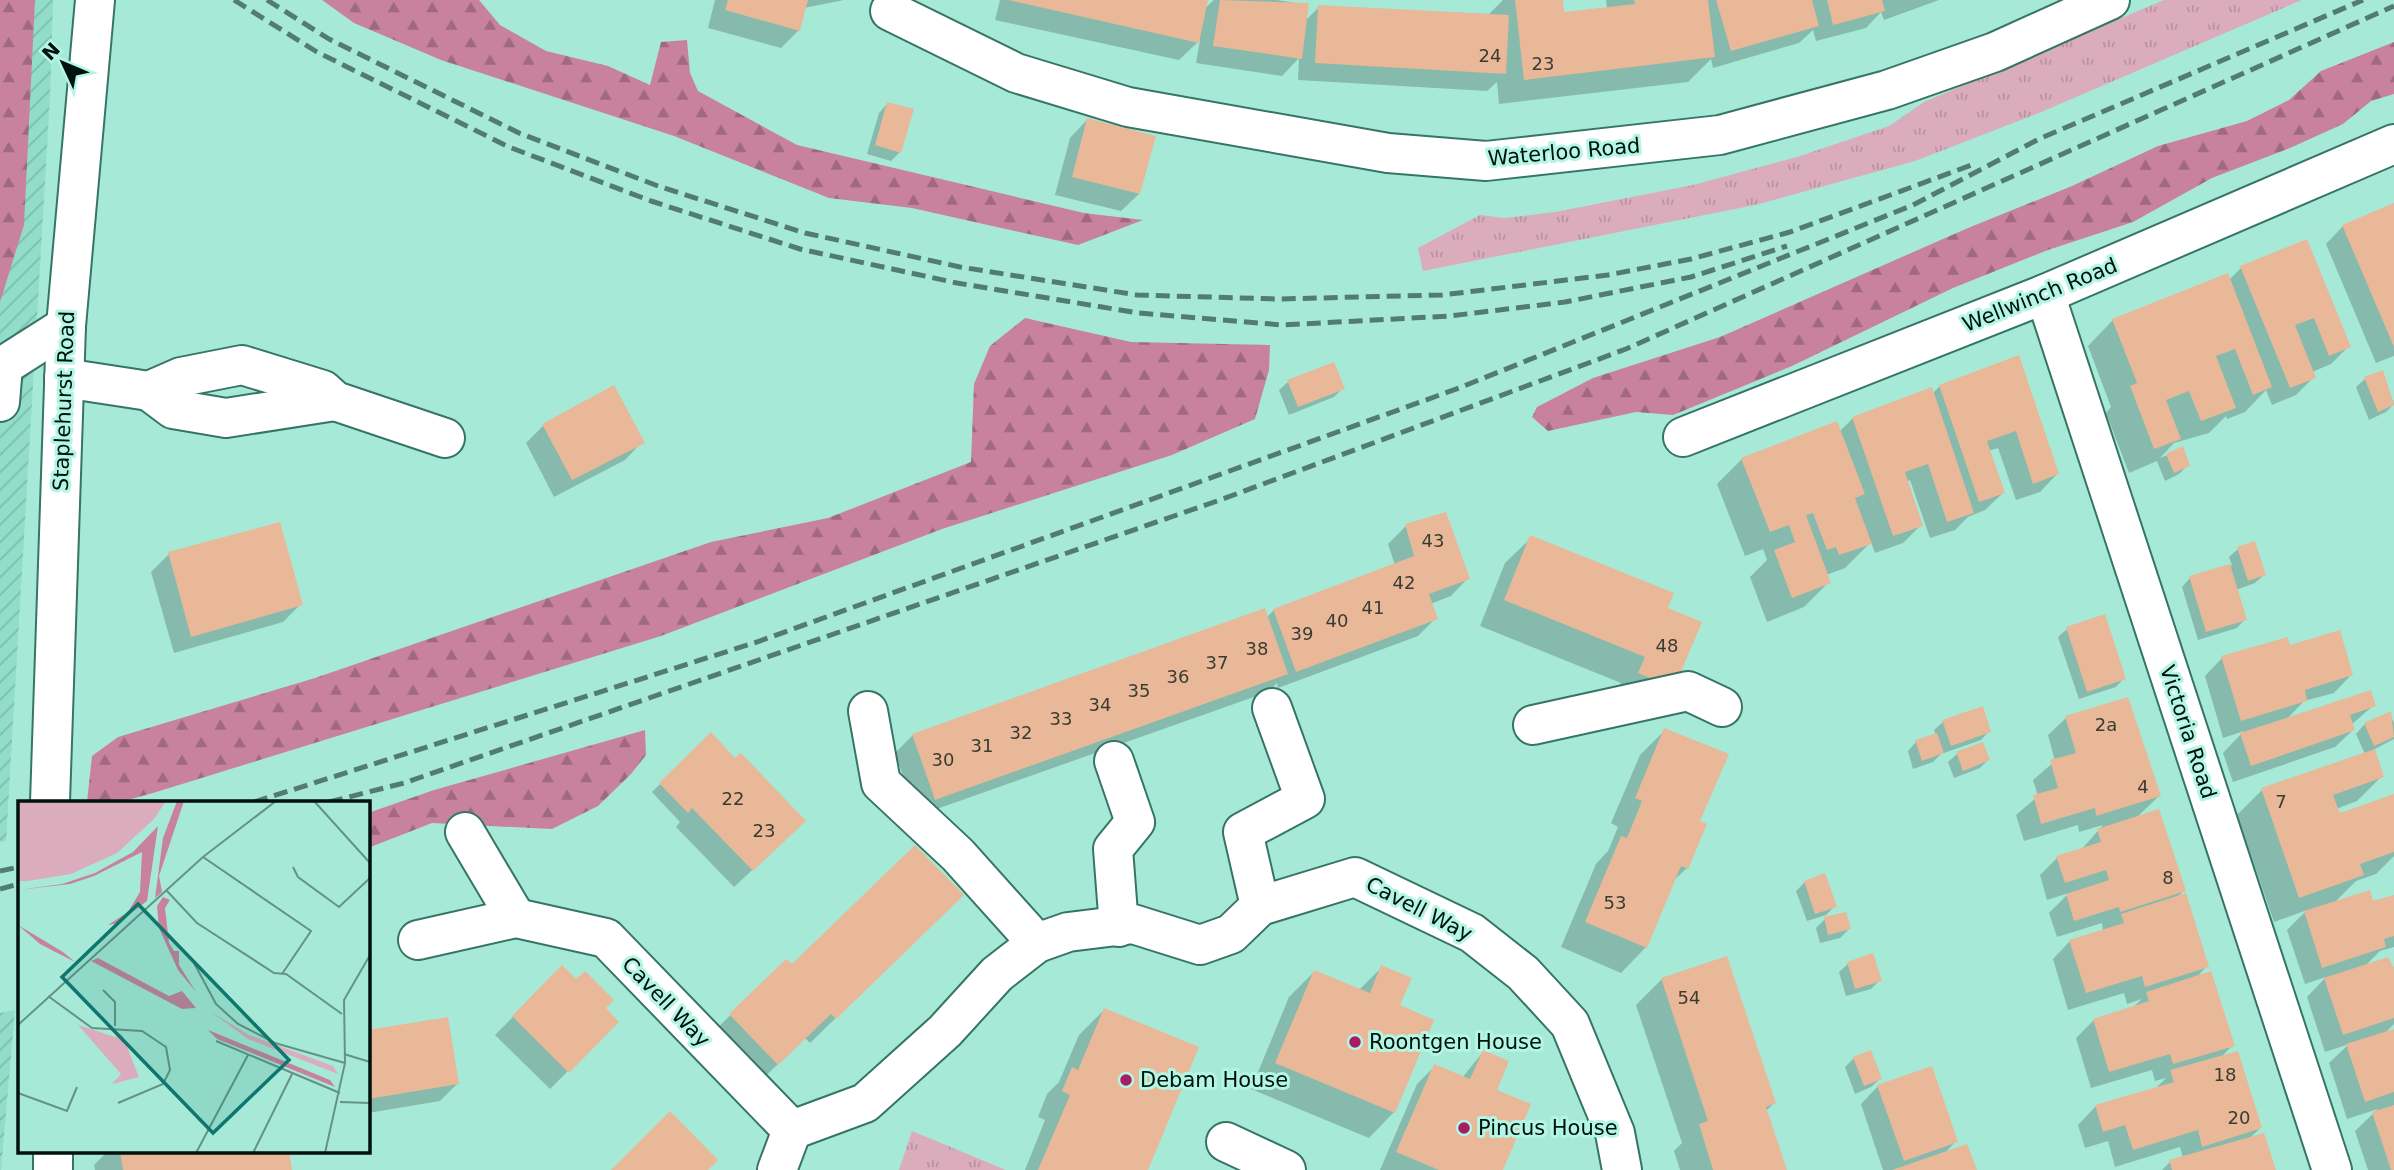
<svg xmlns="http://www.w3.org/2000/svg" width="2394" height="1170" font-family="'DejaVu Sans',sans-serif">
<defs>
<pattern id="industrial-furrows" width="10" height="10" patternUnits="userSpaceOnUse" patternTransform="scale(1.75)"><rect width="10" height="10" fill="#92ddc9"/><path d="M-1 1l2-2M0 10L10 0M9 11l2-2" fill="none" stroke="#7cbdab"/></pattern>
<pattern id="grass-tufts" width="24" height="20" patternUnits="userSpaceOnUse" patternTransform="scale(1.75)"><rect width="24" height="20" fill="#dbacbc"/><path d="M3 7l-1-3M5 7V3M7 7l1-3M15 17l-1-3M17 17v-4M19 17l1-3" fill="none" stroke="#ba93a0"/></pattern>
<pattern id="forest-firs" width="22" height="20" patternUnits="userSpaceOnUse" patternTransform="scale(1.75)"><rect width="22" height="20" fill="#c8829c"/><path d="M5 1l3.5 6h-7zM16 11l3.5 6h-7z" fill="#a0697e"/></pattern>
</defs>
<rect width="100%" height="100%" fill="#a7e9d7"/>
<g fill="url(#industrial-furrows)">
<polygon points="0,0 53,0 50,97 6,841 0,842"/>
<polygon points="15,1010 1,1170 0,1170 0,1013"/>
</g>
<g fill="url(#grass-tufts)">
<polygon points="2164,0 2302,0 2039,113 1915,161 1755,205 1423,271 1418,248 1480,215 1505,218 1555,212 1693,185 1797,157 1889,126 1924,102"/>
<polygon points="912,1131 1006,1170 899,1170"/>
</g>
<g fill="url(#forest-firs)">
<polygon points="0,0 35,0 24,225 0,302"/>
<polygon points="322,0 479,0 500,25 546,51 608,66 650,85 661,42 687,40 690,73 698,91 797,145 1084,213 1143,220 1078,245 912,208 829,198 674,136 441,60 354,23"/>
<polygon points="2394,42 2394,94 2371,101 2343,124 2290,148 2212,178 2133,222 2048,250 1953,288 1792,366 1673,415 1636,412 1548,431 1532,417 1537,407 1593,378 1720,337 1968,228 2072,186 2158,146 2247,121 2289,100 2321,71"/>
<polygon points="1025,318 1131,342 1270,345 1269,370 1255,419 1172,455 942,529 661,636 153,793 120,802 87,802 92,756 118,737 315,678 711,542 828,518 971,462 974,384 990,346"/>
<polygon points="645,730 646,755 631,774 598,806 552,829 432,823 368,848 368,813 434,790"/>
</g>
<g fill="#0003">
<polygon points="715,0 844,0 804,8 799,30 781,48 708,28"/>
<polygon points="1000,0 1206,0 1204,9 1214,0 1277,0 1307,5 1305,21 1319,7 1489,14 1503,0 1561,0 1563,14 1607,9 1606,0 1939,0 1884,20 1881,12 1866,28 1816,41 1813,30 1799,43 1713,68 1711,59 1688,82 1499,104 1497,82 1487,91 1298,80 1299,58 1282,76 1196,63 1200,40 1179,60 995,20"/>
<polygon points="887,104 900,152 891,161 867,154 879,113"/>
<polygon points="1087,120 1139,194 1121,211 1055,195 1070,138"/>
<polygon points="2394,205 2394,356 2376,363 2326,244 2343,226"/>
<polygon points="2306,242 2349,346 2331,364 2312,372 2314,377 2296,395 2272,405 2266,390 2245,412 2227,419 2226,416 2209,433 2174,443 2160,458 2182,449 2188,465 2179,474 2165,481 2157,461 2129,473 2106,413 2111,407 2088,346 2113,320 2229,280 2241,268"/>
<polygon points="2018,358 2057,474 2040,492 2016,500 1998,448 1988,451 2003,493 1985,510 1968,517 1955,530 1930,538 1910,480 1906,482 1921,525 1903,543 1875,553 1871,542 1845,568 1826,575 1829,582 1804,607 1767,622 1750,577 1767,560 1763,549 1745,556 1717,484 1742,459 1839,432 1853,418 1932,394 1940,386"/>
<polygon points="2382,372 2394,404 2386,412 2369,420 2356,387 2365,379"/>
<polygon points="1288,382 1343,388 1334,397 1289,415 1279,390"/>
<polygon points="544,425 642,442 625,460 554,497 526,443"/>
<polygon points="1406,526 1468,578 1451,596 1430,604 1436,618 1418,636 1278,688 1277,683 1268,692 917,816 895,753 913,735 1266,618 1274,610 1395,565 1388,544"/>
<polygon points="1531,538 1666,609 1673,687 1614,698 1621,683 1480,626 1505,563"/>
<polygon points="2238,549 2264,575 2255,583 2236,590 2245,619 2237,628 2198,640 2182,587 2190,578 2232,565 2229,557"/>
<polygon points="169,554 301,604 283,622 174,653 151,572"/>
<polygon points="2067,629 2124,678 2116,687 2079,699 2058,637"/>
<polygon points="2289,647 2351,675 2334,693 2304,701 2286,720 2374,705 2351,725 2353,730 2335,747 2233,782 2223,753 2244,731 2223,738 2205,676 2222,658"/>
<polygon points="2390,714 2394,723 2394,739 2373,750 2382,776 2357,801 2336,809 2339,815 2394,796 2394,856 2376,874 2356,881 2333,904 2372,904 2394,897 2394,947 2380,951 2365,966 2394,969 2394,1024 2384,1034 2394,1031 2394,1170 2368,1170 2355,1131 2378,1109 2347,1119 2329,1063 2349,1044 2325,1052 2307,997 2326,977 2305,984 2287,930 2307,910 2274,922 2237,815 2262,790 2365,754 2356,734 2364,725"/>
<polygon points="2066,718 2159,796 2137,817 2184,891 2176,898 2207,966 2196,978 2233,1045 2221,1057 2260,1128 2249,1139 2274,1170 2162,1170 2170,1162 2183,1158 2180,1147 2115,1167 2108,1141 2085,1148 2078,1125 2095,1107 2154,1090 2166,1078 2155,1081 2152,1070 2091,1088 2076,1038 2094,1020 2132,1008 2142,999 2127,1004 2124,993 2068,1010 2053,959 2070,941 2103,931 2102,923 2057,937 2049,913 2069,893 2047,900 2040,875 2057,858 2081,850 2103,825 2079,832 2078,825 2024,841 2016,815 2038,796 2033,780 2055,761 2048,735"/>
<polygon points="1943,722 1989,731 1981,740 1941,754 1933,762 1913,769 1908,751 1916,742 1936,735 1934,730"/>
<polygon points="1665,730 1698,822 1687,868 1673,881 1646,947 1621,973 1561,947 1596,864 1608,851 1618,827 1611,823 1640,755"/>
<polygon points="711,735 786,839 734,887 676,827 680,822 652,792"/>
<polygon points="1957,754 1988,760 1980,768 1954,778 1948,762"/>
<polygon points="1805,882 1835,906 1826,915 1807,921 1796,891"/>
<polygon points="1825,919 1849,929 1840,938 1820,943 1816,928"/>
<polygon points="937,920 810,1043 805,1038 752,1089 705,1040 786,961 792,966"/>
<polygon points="1848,964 1880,980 1871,989 1846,996 1839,972"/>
<polygon points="1382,967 1397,1006 1394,1112 1369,1138 1251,1089 1289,997 1314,972 1359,990"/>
<polygon points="562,968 617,1022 550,1089 495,1035"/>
<polygon points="1662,979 1774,1103 1766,1111 1785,1170 1680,1170 1674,1151 1682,1143 1636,1005"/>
<polygon points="1104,1010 1146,1170 1025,1170 1045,1120 1038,1117 1047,1094 1059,1082 1079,1035"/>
<polygon points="447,1019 458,1083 440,1101 368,1113 368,1032"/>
<polygon points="1483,1052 1495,1091 1501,1170 1380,1170 1417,1084 1435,1066 1462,1078"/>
<polygon points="1854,1058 1880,1079 1871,1087 1855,1094 1845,1067"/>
<polygon points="1878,1086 1956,1141 1944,1154 1975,1170 1883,1170 1861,1104"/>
<polygon points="108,1151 287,1151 290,1170 95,1170 94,1165"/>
</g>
<g fill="#e8b898">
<polygon points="728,0 808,0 800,31 725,10"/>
<polygon points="1008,0 1208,0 1199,43"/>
<polygon points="1220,0 1309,3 1302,59 1213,46"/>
<polygon points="1515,0 1563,0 1564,12 1635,4 1634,0 1708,0 1715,57 1524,80"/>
<polygon points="1716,0 1812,0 1819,26 1731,51"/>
<polygon points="1827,0 1882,0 1885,11 1833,25"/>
<polygon points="1318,5 1509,15 1506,74 1315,63"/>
<polygon points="887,102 914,109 901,153 875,145"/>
<polygon points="1087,118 1156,136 1140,194 1072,177"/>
<polygon points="2394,203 2394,347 2342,225"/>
<polygon points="2307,239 2351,347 2329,356 2314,318 2295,325 2316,378 2290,388 2240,266"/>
<polygon points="2228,273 2272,387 2253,395 2235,349 2216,356 2236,408 2201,421 2189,391 2166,400 2181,439 2154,449 2130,386 2137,383 2112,319"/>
<polygon points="2019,355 2059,474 2033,484 2016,431 1987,441 2005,493 1979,502 1939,385"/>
<polygon points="1334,362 1345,389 1298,407 1287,380"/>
<polygon points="2383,370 2394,405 2378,412 2364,377"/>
<polygon points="614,385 645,443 572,480 542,424"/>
<polygon points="1932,387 1974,513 1947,522 1928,464 1905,472 1923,526 1893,536 1852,417"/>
<polygon points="1837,421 1865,494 1855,498 1872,544 1839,555 1836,547 1827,550 1813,513 1806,515 1831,583 1792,598 1774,550 1795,542 1789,525 1770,532 1741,458"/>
<polygon points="2183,446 2190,466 2174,473 2166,454"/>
<polygon points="1446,512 1470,579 1429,594 1438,619 1296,672 1273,609 1414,556 1405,524"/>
<polygon points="280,522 303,605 191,637 168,552"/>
<polygon points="1530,535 1674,593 1668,608 1702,622 1674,688 1638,673 1645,657 1504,600"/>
<polygon points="2255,541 2266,575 2248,581 2237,547"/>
<polygon points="2230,564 2247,620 2206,632 2189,576"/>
<polygon points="1265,608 1288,674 935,800 912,734"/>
<polygon points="2105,614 2126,679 2087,692 2066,627"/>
<polygon points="2340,630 2353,675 2305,690 2307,701 2241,721 2221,656 2288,637 2290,645"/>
<polygon points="2371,690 2376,706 2350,715 2355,730 2251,766 2240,733"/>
<polygon points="2128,697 2161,796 2096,816 2095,808 2041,824 2033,795 2058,788 2050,760 2076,753 2065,716"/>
<polygon points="1983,706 1991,732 1951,746 1942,720"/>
<polygon points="2391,711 2394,737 2374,746 2364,723"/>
<polygon points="1664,728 1729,754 1700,821 1707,824 1688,869 1681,866 1647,948 1585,922 1621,836 1627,838 1642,801 1635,798"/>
<polygon points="711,732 735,758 741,753 806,821 753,871 692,808 688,813 659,783"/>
<polygon points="1937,733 1944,753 1922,761 1915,740"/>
<polygon points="1983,742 1990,760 1963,771 1956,752"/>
<polygon points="2375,749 2384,777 2333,795 2340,813 2394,794 2394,852 2360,864 2364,875 2299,898 2261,788"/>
<polygon points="2159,809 2186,891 2120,912 2119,907 2074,921 2066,894 2109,880 2106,870 2065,883 2056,856 2101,842 2097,829"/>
<polygon points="915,845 964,895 836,1019 831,1014 778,1065 729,1014 786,959 792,964"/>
<polygon points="1825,873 1837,907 1815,914 1804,881"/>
<polygon points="2370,890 2373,901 2394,895 2394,936 2384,939 2386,947 2322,968 2304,911"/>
<polygon points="2186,893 2209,967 2145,987 2142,976 2086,993 2069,940 2124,923 2121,914"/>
<polygon points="1846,912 1851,929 1828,935 1824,917"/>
<polygon points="1873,953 1882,981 1855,989 1847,962"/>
<polygon points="1727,956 1776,1103 1766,1107 1787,1170 1713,1170 1699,1124 1708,1121 1661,978"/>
<polygon points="2388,957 2394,968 2394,1018 2343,1035 2324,978"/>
<polygon points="562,965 576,979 585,971 614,1000 606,1008 619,1022 569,1073 512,1016"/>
<polygon points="1381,965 1412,978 1400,1005 1434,1020 1395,1113 1275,1063 1314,970 1370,993"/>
<polygon points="2211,971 2235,1046 2173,1064 2170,1054 2109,1072 2093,1019 2149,1001 2146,992"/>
<polygon points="1104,1008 1199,1047 1148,1170 1038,1170 1070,1095 1062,1091 1072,1067 1078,1070"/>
<polygon points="448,1017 459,1084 368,1099 368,1030"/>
<polygon points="2394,1029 2394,1092 2365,1102 2346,1044"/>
<polygon points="1483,1050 1509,1061 1497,1090 1531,1104 1503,1170 1439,1170 1396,1152 1434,1064 1470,1079"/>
<polygon points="1871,1050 1882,1079 1864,1086 1853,1057"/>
<polygon points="2238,1051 2262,1128 2202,1147 2198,1130 2133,1150 2125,1125 2103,1132 2095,1105 2174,1082 2170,1070"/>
<polygon points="1932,1066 1958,1142 1904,1161 1877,1085"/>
<polygon points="2394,1105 2394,1170 2391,1170 2372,1112"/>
<polygon points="670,1111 718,1160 708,1170 611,1170"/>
<polygon points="2264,1133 2276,1170 2172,1170 2169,1160"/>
<polygon points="1967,1144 1977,1170 1892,1170"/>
<polygon points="120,1151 289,1151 292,1170 123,1170"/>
</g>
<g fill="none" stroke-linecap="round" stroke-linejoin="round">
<defs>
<g id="minor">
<polyline points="890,11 1016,73 1128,107 1388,153 1486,161 1720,135 1887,90 1995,52 2110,0"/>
<polyline points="2045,294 2332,1170"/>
<polyline points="64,378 149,391 181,377 242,365 323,390 335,401 445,438"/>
<polyline points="149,391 173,409 226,418 335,401"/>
<polyline points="0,402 3,366 66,326"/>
<polyline points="1683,437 2045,294 2394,144"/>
<polyline points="868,711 881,783 958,855 1037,943"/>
<polyline points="1533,725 1688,691 1722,707"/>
<polyline points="1114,761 1135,822 1113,849 1119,927"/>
<polyline points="50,802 66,326 95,0"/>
<polyline points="465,832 516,918"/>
<polyline points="1260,906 1243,832 1305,799 1272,708"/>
<polyline points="418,940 516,918 606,938 792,1130"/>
<polyline points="1226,1142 1286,1170"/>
<polyline points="53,1151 53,1170"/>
<polyline points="777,1170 792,1130 865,1103 945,1031 997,974 1037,943 1068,932 1133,924 1200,945 1231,934 1260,906 1355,877 1472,933 1523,973 1570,1024 1615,1133 1622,1170"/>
</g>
</defs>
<use href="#minor" stroke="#367566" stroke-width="42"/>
<use href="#minor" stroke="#fff" stroke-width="38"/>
<g stroke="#527c71" stroke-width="5" stroke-dasharray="14 7" stroke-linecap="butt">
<polyline points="234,0 317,52 509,147 651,201 800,249 957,283 1138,313 1283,325 1450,316 1565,302 1691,277 1787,246"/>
<polyline points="267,0 329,39 519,133 658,186 805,233 960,267 1137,295 1278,299 1442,295 1608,275 1691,259 1790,232 1977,163"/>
<polyline points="254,802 757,642 1459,388 1913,205 2039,139 2363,0"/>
<polyline points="329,802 404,783 1220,500 1626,349 2394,6"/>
<polyline points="0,871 19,867"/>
<polyline points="0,889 19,884"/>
</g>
</g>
<g fill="#a71d63" stroke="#b4f6e4" stroke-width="2.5">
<circle cx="1355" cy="1042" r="7"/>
<circle cx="1126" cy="1080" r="7"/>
<circle cx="1464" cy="1128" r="7"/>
</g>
<g text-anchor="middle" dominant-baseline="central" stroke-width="6" stroke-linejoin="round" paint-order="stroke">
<g font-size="18" fill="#3a3c30">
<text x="1490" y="55">24</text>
<text x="1543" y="63">23</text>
<text x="1433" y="540">43</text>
<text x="1404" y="582">42</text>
<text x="1373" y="607">41</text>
<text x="1337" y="620">40</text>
<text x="1302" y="633">39</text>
<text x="1667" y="645">48</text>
<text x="1257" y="648">38</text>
<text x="1217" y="662">37</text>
<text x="1178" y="676">36</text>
<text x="1139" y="690">35</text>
<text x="1100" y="704">34</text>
<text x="1061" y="718">33</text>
<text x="2106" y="724">2a</text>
<text x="1021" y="732">32</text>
<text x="982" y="745">31</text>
<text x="943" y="759">30</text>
<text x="2143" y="786">4</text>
<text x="733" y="798">22</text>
<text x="2281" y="801">7</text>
<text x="764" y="830">23</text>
<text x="2168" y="877">8</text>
<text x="1615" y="902">53</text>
<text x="1689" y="997">54</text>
<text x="2225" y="1074">18</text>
<text x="2239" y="1117">20</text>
</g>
<g font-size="21" fill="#00120d" stroke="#b4f6e4">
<text transform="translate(1564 152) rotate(-5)">Waterloo Road</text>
<text transform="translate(2040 295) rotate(-22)">Wellwinch Road</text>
<text transform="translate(64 401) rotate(-88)">Staplehurst Road</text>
<text transform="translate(2188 732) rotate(72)">Victoria Road</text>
<text transform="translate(1419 909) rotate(27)">Cavell Way</text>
<text transform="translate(666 1002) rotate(46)">Cavell Way</text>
</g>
<g font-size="21" fill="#00120d" stroke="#b4f6e4" text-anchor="start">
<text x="1369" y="1042">Roontgen House</text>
<text x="1140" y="1080">Debam House</text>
<text x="1478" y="1128">Pincus House</text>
</g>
</g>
<g transform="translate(18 801)">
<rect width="352" height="352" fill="#a7e9d7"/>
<path d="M 193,211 L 231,234 L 315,265 L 320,273 L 230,238 ZM 60,224 L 97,236 L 104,233 L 121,276 L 94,283 L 103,273 Z" fill="#dbacbc"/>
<path d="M 159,0 L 166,0 L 141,75 L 144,91 L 137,97 L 145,37 ZM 140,25 L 129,100 L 100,122 L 90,124 L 110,111 L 122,91 L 124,51 L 76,75 L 52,83 L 0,89 L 44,83 L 77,72 L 115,51 ZM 145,96 L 152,99 L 147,107 L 151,142 L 156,150 L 161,150 L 161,164 L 178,191 L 160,169 L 141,127 L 139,105 ZM 0,124 L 45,151 L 57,161 L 22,143 ZM 80,157 L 151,195 L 164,190 L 178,207 L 164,208 L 73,160 ZM 190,229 L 312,279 L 317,286 L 199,238 Z" fill="#c8829c"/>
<path d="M 0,0 L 148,0 L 136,18 L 99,52 L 53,73 L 10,80 L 0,80 Z" fill="#dbacbc"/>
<path fill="none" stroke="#649386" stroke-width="2" d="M 296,0 L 352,62M 185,56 L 293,130 L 264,173M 275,66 L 280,76 L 321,106 L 352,77M 149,90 L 179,122 L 256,172 L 268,173 L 324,213M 176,162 L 198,203 L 220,223 L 257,242 L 327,262M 85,189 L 97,201 L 97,225M 30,195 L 74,227 L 124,230 L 148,246 L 152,269 L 145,283 L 100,302M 0,224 L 185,56 L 258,0M 198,240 L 322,292M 326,253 L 352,261M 0,292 L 49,310 L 59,286M 322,301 L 352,302M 178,352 L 230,254M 235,352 L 274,273M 307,352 L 327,262 L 326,199 L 352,154"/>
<path fill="#0f766e" fill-opacity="0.15" stroke="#0f766e" stroke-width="3.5" d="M 120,103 L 271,259 L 195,332 L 44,176 Z"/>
<rect width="352" height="352" fill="none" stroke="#00120d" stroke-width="3.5"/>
</g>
<g transform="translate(63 63) rotate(314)" stroke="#b4f6e4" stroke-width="5" paint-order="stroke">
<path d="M0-5L12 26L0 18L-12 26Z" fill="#00120d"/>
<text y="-10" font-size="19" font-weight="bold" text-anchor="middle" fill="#00120d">N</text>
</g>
</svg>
